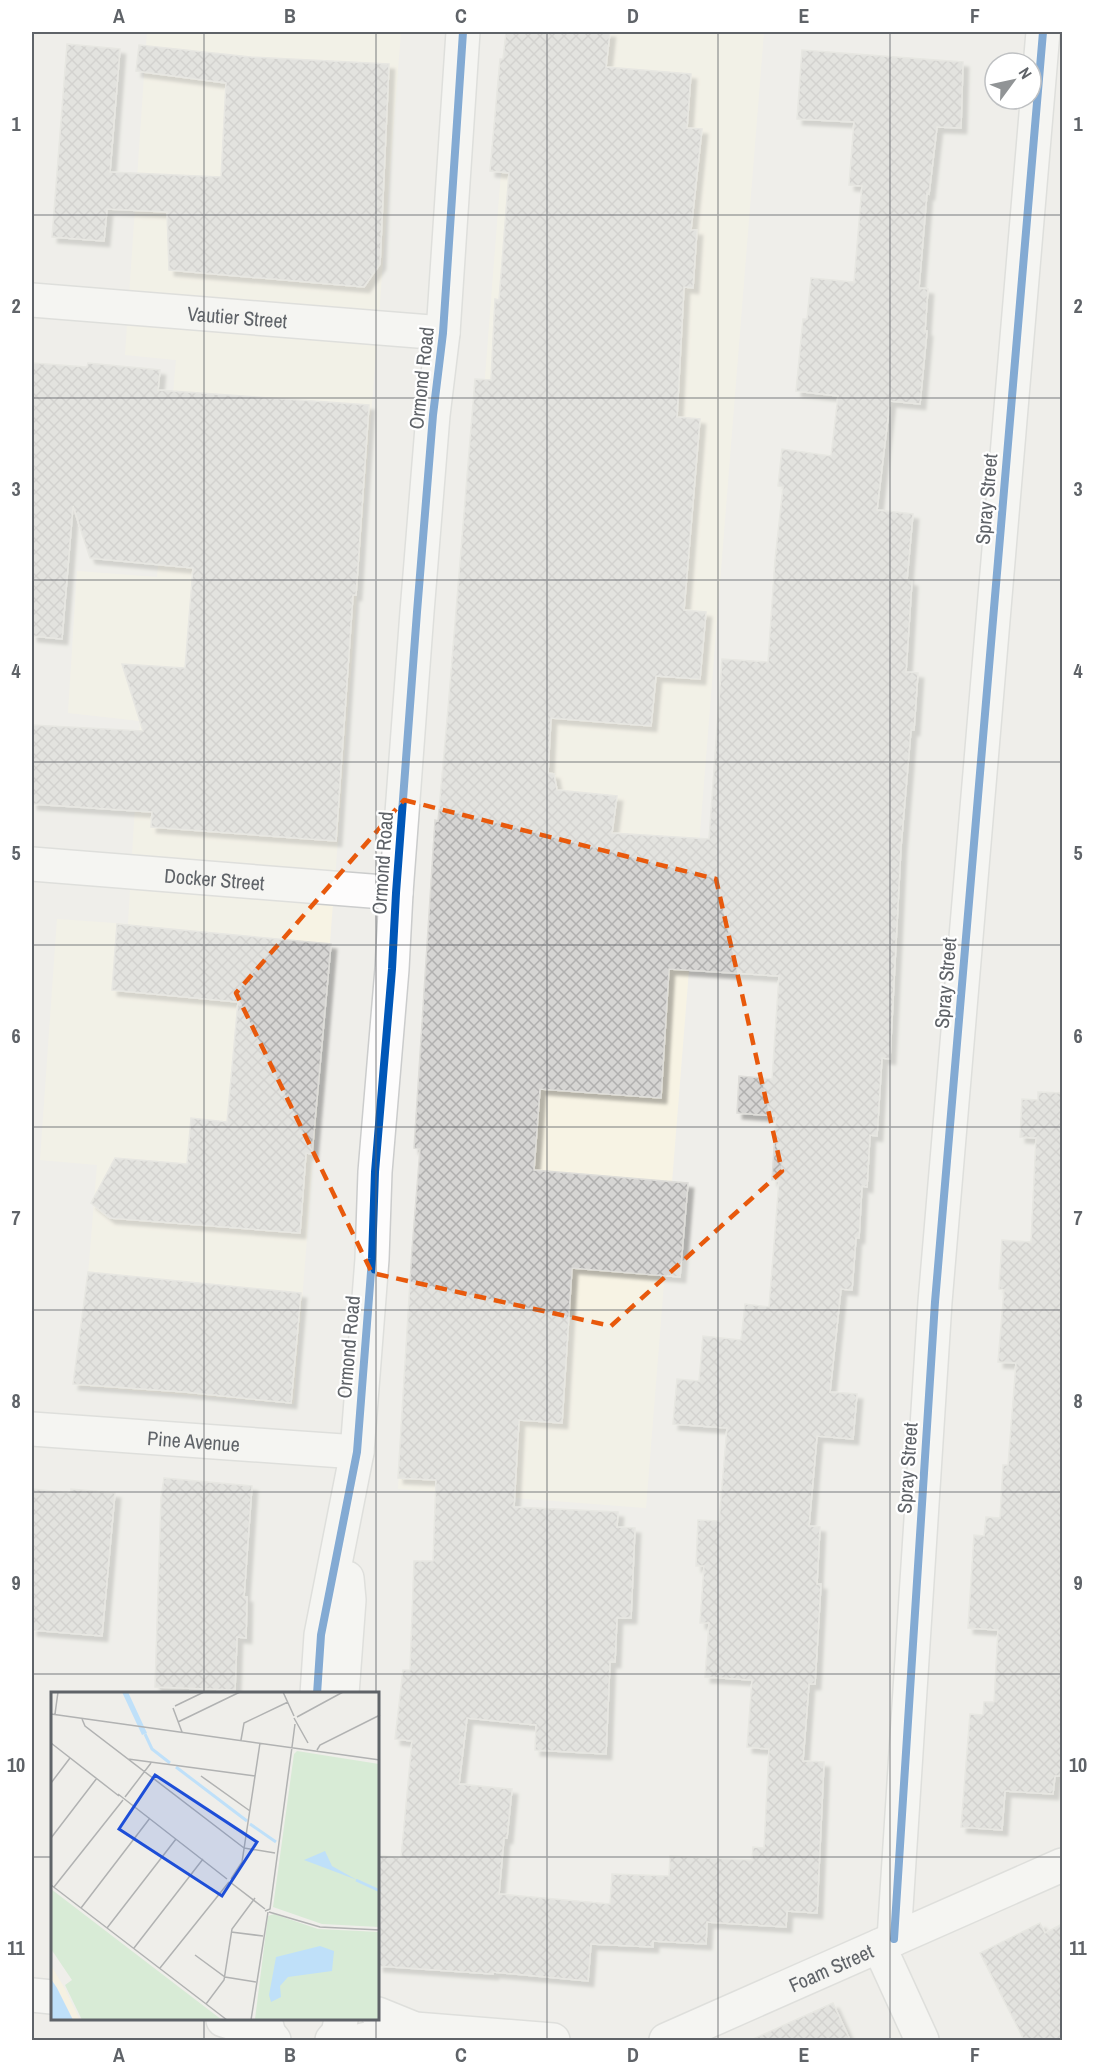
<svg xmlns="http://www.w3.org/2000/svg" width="1094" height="2072" font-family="'Archivo Narrow',sans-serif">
<defs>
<pattern id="building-cross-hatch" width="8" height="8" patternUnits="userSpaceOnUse" patternTransform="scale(1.5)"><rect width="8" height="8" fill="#d6d5d3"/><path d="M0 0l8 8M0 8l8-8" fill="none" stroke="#b1b0af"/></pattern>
<filter id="shadow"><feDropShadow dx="5.5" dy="5.5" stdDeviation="1.5" flood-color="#0004"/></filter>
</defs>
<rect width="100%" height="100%" fill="#efeeea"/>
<g fill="#f7f3e4">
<polygon points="147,32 401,32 294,1404 79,1386 97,1165 40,1160 57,919 128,924 140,721 68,713 77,571 157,577 176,360 125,355"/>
<polygon points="512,32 764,32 646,1508 398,1489"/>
</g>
<g fill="url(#building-cross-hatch)" stroke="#deddd9" stroke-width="1.5" fill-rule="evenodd" filter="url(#shadow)">
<path d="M 506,32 L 610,32 L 606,67 L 691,74 L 687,128 L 702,129 L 691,230 L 697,230 L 693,288 L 684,287 L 677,417 L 700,419 L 684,610 L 706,612 L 700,679 L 656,676 L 651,726 L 551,718 L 548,773 L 554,774 L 557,790 L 617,796 L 612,833 L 709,839 L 722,659 L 768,662 L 775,560 L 783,487 L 778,486 L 782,449 L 831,456 L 838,396 L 796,391 L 803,319 L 807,319 L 811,278 L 854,282 L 862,186 L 849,185 L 854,122 L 797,119 L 802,50 L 963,62 L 961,128 L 937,127 L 929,194 L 927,193 L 919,288 L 928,289 L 925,331 L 927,331 L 920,404 L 890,401 L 877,510 L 913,514 L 907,580 L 912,581 L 906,672 L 918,673 L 914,730 L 911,730 L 901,847 L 890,1059 L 882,1058 L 877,1136 L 870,1135 L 867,1187 L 862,1186 L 859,1238 L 856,1238 L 852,1290 L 841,1289 L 830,1392 L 857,1394 L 853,1439 L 817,1436 L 809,1526 L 820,1527 L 817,1584 L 821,1584 L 815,1684 L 809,1684 L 803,1761 L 824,1762 L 817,1913 L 787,1911 L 786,1927 L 707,1922 L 706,1944 L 653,1941 L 653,1947 L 591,1944 L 588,1981 L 493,1972 L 493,1974 L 378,1966 L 378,1855 L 401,1858 L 412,1741 L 395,1739 L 403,1670 L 410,1670 L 414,1561 L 433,1561 L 436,1480 L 398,1478 L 412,1249 L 420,1149 L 414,1148 L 435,820 L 438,821 L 448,709 L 475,379 L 491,380 L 495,299 L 499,300 L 509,173 L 490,171 L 500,59 L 503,59 ZM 669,969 L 779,976 L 772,1079 L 739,1076 L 737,1113 L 776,1116 L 772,1180 L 779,1181 L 769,1307 L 745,1304 L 741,1340 L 703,1336 L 699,1381 L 677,1379 L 673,1424 L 727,1428 L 719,1521 L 698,1520 L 696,1566 L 704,1566 L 700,1623 L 709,1623 L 705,1677 L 752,1680 L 747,1747 L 769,1749 L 764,1848 L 753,1847 L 752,1860 L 670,1856 L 669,1876 L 612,1874 L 610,1904 L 499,1894 L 504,1838 L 507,1838 L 512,1789 L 459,1784 L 467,1718 L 536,1725 L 535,1750 L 606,1754 L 610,1662 L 615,1662 L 617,1618 L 631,1618 L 635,1528 L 617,1527 L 618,1512 L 514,1507 L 519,1420 L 562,1423 L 572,1268 L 680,1277 L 688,1183 L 534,1170 L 540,1089 L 661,1098 Z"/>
<polygon points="67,44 120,49 110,172 221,177 226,83 136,71 139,45 251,57 389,64 380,264 364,287 169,270 167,212 107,209 104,241 52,237"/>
<polygon points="32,363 87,367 88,363 160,370 158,390 369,405 356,595 353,595 336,841 151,827 152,812 32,804 32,725 143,731 122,664 185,668 193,568 90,558 73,506 62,639 32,636"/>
<polygon points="117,924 331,944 312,1154 306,1153 300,1233 110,1218 91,1203 115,1158 187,1164 191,1118 227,1122 238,1002 112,990"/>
<polygon points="1038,1092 1062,1093 1062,1776 1055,1776 1053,1794 1005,1791 1002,1830 961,1827 970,1714 983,1715 984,1702 994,1702 998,1630 968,1628 974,1535 984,1536 986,1517 1000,1518 1003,1465 1008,1465 1016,1363 998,1362 1004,1290 999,1289 1002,1240 1031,1242 1036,1138 1020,1137 1022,1099 1038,1100"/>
<polygon points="88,1272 301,1293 291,1403 185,1392 73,1384"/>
<polygon points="164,1478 252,1486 244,1597 247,1597 246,1638 237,1637 235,1690 155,1687 161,1498"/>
<polygon points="32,1489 71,1493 71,1489 115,1493 102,1636 32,1630"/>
<polygon points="1040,1923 1045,1933 1062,1924 1062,2040 1024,2040 980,1953"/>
<polygon points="833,2003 850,2040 751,2040"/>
</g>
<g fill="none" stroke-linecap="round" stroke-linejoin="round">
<defs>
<g id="minor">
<path id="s1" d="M 32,300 L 443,333"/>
<path id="s2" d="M 32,864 L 396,893"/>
<path id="s3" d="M 32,1429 L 357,1452"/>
<polyline points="894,1939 935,1302 1043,32"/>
<polyline points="879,1946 922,2040"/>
<polyline points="32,1995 52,1997"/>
<polyline points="378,2014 415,2029 553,2040"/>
<polyline points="223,2020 269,2034"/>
<polyline points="363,2040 415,2029"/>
<path id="s4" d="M 666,2040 L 1062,1865"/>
</g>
<g id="tertiary">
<polyline points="317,1694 321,1635 357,1452 372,1259 375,1172 392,969 396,893 417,612 433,415 443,333 463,32"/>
<polyline points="342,1694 349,1600 347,1578"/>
<polyline points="265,2020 269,2034 274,2040"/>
<polyline points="332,2040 338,2033 341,2020"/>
</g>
</defs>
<use href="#minor" stroke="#cbcccc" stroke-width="36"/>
<use href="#tertiary" stroke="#cbcccc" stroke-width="36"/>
<use href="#minor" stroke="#fdfcfc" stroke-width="33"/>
<use href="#tertiary" stroke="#fdfcfc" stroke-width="33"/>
<defs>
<g id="cycleway">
<polyline points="317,1694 321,1635 357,1452 372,1259 375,1172 392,969 396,893 417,612 433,415 443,333 463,32"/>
<polyline points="894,1939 935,1302 1043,32"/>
</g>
</defs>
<use href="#cycleway" stroke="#fff" stroke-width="11"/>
<use href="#cycleway" stroke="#0057b8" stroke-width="8"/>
</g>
<path d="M0 0H1094V2072H0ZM 404,800 L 716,879 L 782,1171 L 611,1326 L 372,1273 L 236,993 Z" fill="#efeeea" fill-opacity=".55" fill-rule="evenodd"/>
<path fill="none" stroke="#e8590c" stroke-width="4.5" stroke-dasharray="12 8" stroke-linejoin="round" d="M 404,800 L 716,879 L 782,1171 L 611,1326 L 372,1273 L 236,993 Z"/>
<path fill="none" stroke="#5f6368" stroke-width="1.5" stroke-opacity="0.55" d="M 204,32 L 204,1694M 376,32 L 376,1694M 547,32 L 547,2040M 718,32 L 718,2040M 890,32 L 890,2040M 32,215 L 1062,215M 32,398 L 1062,398M 32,580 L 1062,580M 32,762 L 1062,762M 32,945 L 1062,945M 32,1127 L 1062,1127M 32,1310 L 1062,1310M 32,1492 L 1062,1492M 32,1674 L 1062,1674M 32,1857 L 52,1857M 378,1857 L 1062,1857M 204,2020 L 204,2040M 376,2020 L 376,2040"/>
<g text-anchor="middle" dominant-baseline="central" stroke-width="4.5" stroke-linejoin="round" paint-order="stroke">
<g font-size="20" fill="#5f6368" stroke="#fff">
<text stroke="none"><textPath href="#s1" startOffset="206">Vautier Street</textPath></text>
<text transform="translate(421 378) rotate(-84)">Ormond Road</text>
<text transform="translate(986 499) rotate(-85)">Spray Street</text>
<text transform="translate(382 863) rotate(-86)">Ormond Road</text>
<text stroke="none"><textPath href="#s2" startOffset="183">Docker Street</textPath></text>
<text transform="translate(945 983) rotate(-85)">Spray Street</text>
<text transform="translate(348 1347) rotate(-85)">Ormond Road</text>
<text stroke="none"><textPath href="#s3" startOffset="162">Pine Avenue</textPath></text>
<text transform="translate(907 1468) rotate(-86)">Spray Street</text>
<text stroke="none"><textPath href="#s4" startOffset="180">Foam Street</textPath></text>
</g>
</g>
<g transform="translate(51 1692)">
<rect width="328" height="328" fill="#efeeea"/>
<path d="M 246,59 L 328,72 L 328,235 L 271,232 L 222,215 L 243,62 ZM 0,197 L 171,328 L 31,328 L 14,293 L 21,288 L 0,257 ZM 223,222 L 267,237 L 328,240 L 328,328 L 204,327 L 217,224 Z" fill="#d8ebd6"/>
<path d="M 0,273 L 14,297 L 29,328 L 22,328 L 14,313 L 0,287 Z" fill="#f6f1e1"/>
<path d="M 71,0 L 77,0 L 96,41 L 91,43 ZM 274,159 L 281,174 L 306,188 L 253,168 ZM 269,254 L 283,259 L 281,279 L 237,285 L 229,294 L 230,305 L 220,310 L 218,303 L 225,265 ZM 0,287 L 6,296 L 22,328 L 0,328 Z" fill="#bfe0f9"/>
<path fill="none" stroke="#bfe0f9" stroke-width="3" d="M 94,42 L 101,57 L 119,71M 125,75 L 196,129M 199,132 L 225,150M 305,188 L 329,199"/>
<path fill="none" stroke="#b1b2b2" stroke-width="1.5" d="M 232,0 L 243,24M 124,14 L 153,0M 122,16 L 131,40M 0,22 L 329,68M 4,22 L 7,0M 246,25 L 292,0M 243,26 L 257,51M 31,27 L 34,34 L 193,156M 127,30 L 189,0M 190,48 L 193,31 L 237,10M 0,51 L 68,104M 241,55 L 244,32M 266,58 L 269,53 L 329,23M 77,67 L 204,84M 150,84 L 199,119M 0,91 L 19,66M 67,102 L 176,187M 74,105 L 100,71M 0,146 L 46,86M 193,156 L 224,161M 180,187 L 191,170 L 209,51M 179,190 L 214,217M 0,193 L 176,328M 3,195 L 72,108M 30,216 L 99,126M 214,219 L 219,217 L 241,55M 218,220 L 269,235 L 329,238M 56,236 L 125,147M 180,240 L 212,244M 83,256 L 152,167M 144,263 L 174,285 L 205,290M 109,276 L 178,190M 155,312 L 173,288 L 181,237 L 204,206M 200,328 L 217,220"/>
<path fill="#1d4ed8" fill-opacity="0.15" stroke="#1d4ed8" stroke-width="3" d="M 104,83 L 206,150 L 171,204 L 68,137 Z"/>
<rect width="328" height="328" fill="none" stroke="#5f6368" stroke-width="3"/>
</g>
<rect width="1094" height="2072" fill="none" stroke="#ffffff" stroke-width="66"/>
<g transform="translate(1013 81) rotate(57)"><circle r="28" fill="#ffffff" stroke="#bfc1c3" stroke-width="1.5"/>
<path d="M0-4.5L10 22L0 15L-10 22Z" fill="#919496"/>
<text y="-9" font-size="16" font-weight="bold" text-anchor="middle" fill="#5f6368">N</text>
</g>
<rect x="33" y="33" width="1028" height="2006" fill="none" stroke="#5f6368" stroke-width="2"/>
<g font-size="20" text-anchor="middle" font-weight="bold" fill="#5f6368">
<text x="119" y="23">A</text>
<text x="290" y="23">B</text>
<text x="461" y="23">C</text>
<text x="633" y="23">D</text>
<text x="804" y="23">E</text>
<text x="975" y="23">F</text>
<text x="16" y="131">1</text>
<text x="1078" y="131">1</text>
<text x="16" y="313">2</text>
<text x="1078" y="313">2</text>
<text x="16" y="496">3</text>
<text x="1078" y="496">3</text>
<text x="16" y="678">4</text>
<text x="1078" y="678">4</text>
<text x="16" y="860">5</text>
<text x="1078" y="860">5</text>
<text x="16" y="1043">6</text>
<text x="1078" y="1043">6</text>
<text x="16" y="1225">7</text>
<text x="1078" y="1225">7</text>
<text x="16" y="1408">8</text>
<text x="1078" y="1408">8</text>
<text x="16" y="1590">9</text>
<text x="1078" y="1590">9</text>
<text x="16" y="1772">10</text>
<text x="1078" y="1772">10</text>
<text x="16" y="1955">11</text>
<text x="1078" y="1955">11</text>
<text x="119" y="2062">A</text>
<text x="290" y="2062">B</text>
<text x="461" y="2062">C</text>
<text x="633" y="2062">D</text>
<text x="804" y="2062">E</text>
<text x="975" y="2062">F</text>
</g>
</svg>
